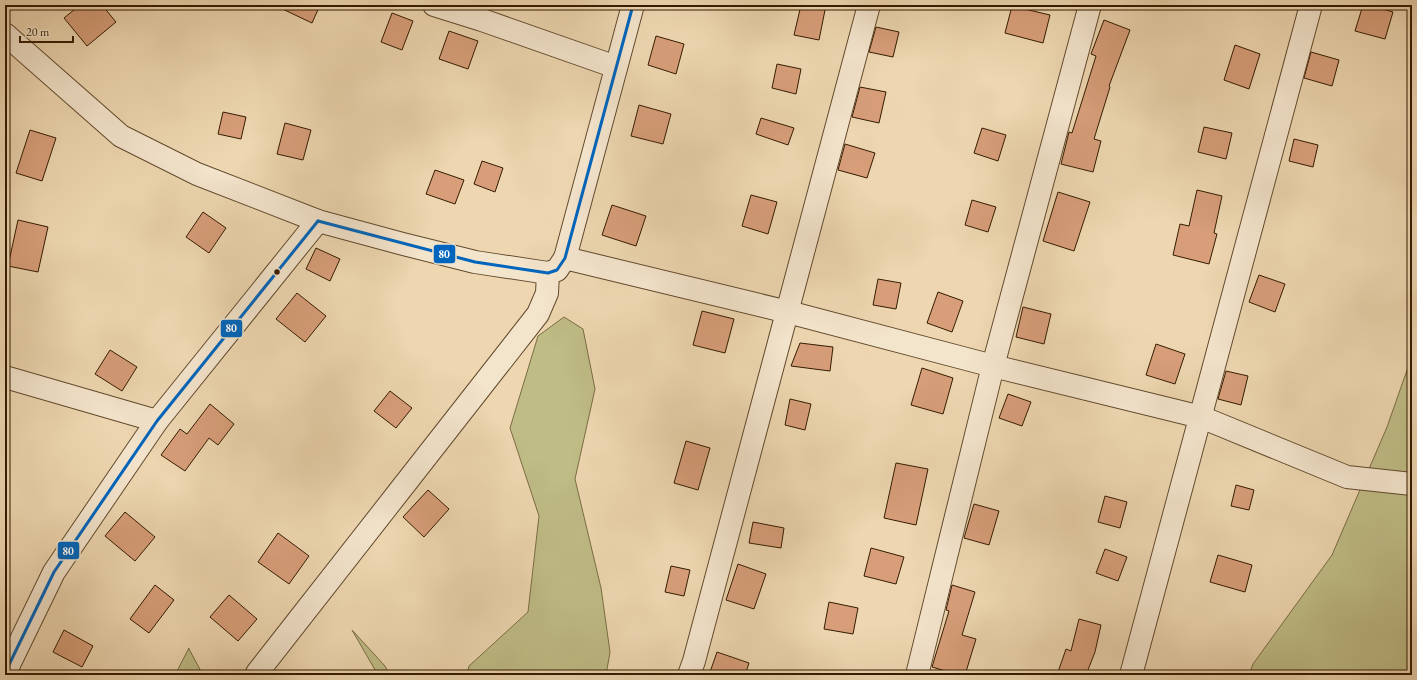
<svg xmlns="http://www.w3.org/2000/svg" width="1417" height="680" font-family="'EB Garamond',serif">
<rect width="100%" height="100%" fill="#edd6b0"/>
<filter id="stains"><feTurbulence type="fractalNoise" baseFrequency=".005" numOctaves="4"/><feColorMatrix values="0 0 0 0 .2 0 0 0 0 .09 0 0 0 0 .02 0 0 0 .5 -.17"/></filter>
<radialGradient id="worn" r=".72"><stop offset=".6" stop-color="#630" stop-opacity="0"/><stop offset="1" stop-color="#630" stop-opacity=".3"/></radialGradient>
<g fill="#bfbc86" stroke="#7a6c44">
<polygon points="564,317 583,329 595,389 575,479 601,588 610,652 606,675 467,675 469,666 528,612 539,516 510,428 538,336"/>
<polygon points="1412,356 1412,675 1249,675 1253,664 1332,555 1387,427"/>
<polygon points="352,630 385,666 390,675 378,675"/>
<polygon points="189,648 189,649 203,675 175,675"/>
</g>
<g fill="#d79e79" stroke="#341b01">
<polygon points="80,5 102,5 116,22 87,46 64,18"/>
<polygon points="274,5 320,5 312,23"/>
<polygon points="801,5 826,5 819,40 794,35"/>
<polygon points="1363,5 1370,5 1393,12 1385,39 1355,31"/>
<polygon points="1012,6 1050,15 1043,43 1005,33"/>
<polygon points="392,13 413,21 402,50 381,42"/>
<polygon points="1104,20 1130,30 1109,86 1110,87 1094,139 1101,141 1093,172 1061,164 1069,132 1072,133 1096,56 1091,54"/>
<polygon points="876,27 899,32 893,57 869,52"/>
<polygon points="449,31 478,41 468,69 439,59"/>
<polygon points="656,36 684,44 676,74 648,65"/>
<polygon points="1235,45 1260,54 1249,89 1224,80"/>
<polygon points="1311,52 1339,60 1332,86 1304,78"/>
<polygon points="777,64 801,69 796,94 772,88"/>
<polygon points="860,87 886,92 879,123 852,117"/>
<polygon points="639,105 671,114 663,144 631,136"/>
<polygon points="223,112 246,117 241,139 218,134"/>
<polygon points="761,118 794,128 788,145 756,134"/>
<polygon points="285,123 311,130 303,160 277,154"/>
<polygon points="1204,127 1232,133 1226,159 1198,152"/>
<polygon points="982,128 1006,135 998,161 974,153"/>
<polygon points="30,130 56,138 42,181 16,173"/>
<polygon points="1294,139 1318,145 1313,167 1289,161"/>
<polygon points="845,144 875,153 867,178 838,170"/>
<polygon points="482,161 503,168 495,192 474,184"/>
<polygon points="435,170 464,180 455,204 426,194"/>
<polygon points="1197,190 1222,196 1214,233 1217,234 1209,264 1173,255 1180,224 1189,226"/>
<polygon points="1058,192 1090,202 1074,251 1043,241"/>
<polygon points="751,195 777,202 768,234 742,226"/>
<polygon points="972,200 996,207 988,232 965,225"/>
<polygon points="612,205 646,216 636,246 602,235"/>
<polygon points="203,212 226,228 209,253 186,237"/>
<polygon points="18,220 48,227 38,272 8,266"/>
<polygon points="316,248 340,259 330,281 306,269"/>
<polygon points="1259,275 1285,284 1275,312 1249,302"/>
<polygon points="878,279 901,283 896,309 873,305"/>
<polygon points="938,292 963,301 952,332 927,323"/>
<polygon points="297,293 326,316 305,342 276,319"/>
<polygon points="1023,307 1051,314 1044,344 1016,337"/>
<polygon points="702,311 734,319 725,353 693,345"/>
<polygon points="800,343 833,347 830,371 791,366"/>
<polygon points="1156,344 1185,354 1175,384 1146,375"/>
<polygon points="110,350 137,367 122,391 95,374"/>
<polygon points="922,368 953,378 943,414 911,405"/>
<polygon points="1226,371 1248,376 1241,405 1218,399"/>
<polygon points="390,391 412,408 396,428 374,411"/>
<polygon points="1008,394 1031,402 1022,426 999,418"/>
<polygon points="790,399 811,404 805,430 785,425"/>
<polygon points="210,404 234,424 218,445 209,438 185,471 161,455 180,429 187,434"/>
<polygon points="686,441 710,448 698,490 674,483"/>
<polygon points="896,463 928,469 916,525 884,518"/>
<polygon points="1236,485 1254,490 1249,510 1231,506"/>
<polygon points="428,490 449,509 424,537 403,517"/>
<polygon points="1105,496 1127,502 1120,528 1098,522"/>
<polygon points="974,504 999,511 989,545 964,538"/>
<polygon points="125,512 155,537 135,561 105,536"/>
<polygon points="753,522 784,528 781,548 749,543"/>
<polygon points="278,533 309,556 289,584 258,562"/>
<polygon points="871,548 904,557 896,584 864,576"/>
<polygon points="1105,549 1127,557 1118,581 1096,573"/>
<polygon points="1218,555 1252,565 1245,592 1210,582"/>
<polygon points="738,564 766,574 754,609 726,600"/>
<polygon points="671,566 690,570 684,596 665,592"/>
<polygon points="155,585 174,600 149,633 130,619"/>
<polygon points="952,585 975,592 962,635 976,639 965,675 959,675 932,667 949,611 946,610"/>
<polygon points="229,595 257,619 238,641 210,617"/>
<polygon points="829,602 858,608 853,634 824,629"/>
<polygon points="1079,619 1101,625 1095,652 1086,675 1057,675 1066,649 1071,651"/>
<polygon points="64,630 93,646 82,667 53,652"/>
<polygon points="717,652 749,663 745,675 709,675"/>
</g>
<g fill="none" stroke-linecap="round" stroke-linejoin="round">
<defs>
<g id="minor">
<polyline points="434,5 482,20 616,67"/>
<polyline points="5,34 121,136 197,174 318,221 403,244 475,262 548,273 557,270 565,258 633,5"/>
<polyline points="565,258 788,312 993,366 1201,417 1347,477 1412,484"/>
<polyline points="5,377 157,421"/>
<polyline points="5,673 54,572 157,421 318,221"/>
<path d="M 257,673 C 350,553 445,434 538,314 L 547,293 L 548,273"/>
<polyline points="689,675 694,661 869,5"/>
<polyline points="917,675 993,366 1090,5"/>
<polyline points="1131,675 1311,5"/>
</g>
</defs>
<use href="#minor" stroke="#624a2d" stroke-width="24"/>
<use href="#minor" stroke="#f3e4cc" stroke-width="22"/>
<defs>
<g id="bus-1">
<polyline points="318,221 475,262 548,273 557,270 565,258 633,5"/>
<polyline points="5,673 54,572 157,421 318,221"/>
</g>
</defs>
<use href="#bus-1" stroke="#f3e4cc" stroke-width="6"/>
<use href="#bus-1" stroke="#0065bd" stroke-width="3"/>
</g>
<circle fill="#341b01" stroke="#f3e4cc" stroke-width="1.5" cx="277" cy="272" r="3.5"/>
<g stroke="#f3e4cc" stroke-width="1.5">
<rect x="433" y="244" width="23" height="20" rx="4" fill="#0065bd"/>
<rect x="220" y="319" width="23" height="19" rx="4" fill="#0065bd"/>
<rect x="57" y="541" width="23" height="19" rx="4" fill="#0065bd"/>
</g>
<g font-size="11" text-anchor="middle" font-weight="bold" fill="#fff">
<text x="444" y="258">80</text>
<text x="231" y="332">80</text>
<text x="68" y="555">80</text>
</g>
<rect width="1417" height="680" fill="none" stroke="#edd6b0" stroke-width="20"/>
<rect x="6" y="6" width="1405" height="668" fill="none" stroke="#341b01" stroke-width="2"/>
<rect x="10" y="10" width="1397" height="660" fill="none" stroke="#341b01"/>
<path d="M20 36v6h53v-6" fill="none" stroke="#341b01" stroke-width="2"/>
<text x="26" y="36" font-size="12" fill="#341b01" stroke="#f3e4cc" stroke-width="3" paint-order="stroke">20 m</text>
<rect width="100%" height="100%" filter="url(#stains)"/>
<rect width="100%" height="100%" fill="url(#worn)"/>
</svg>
